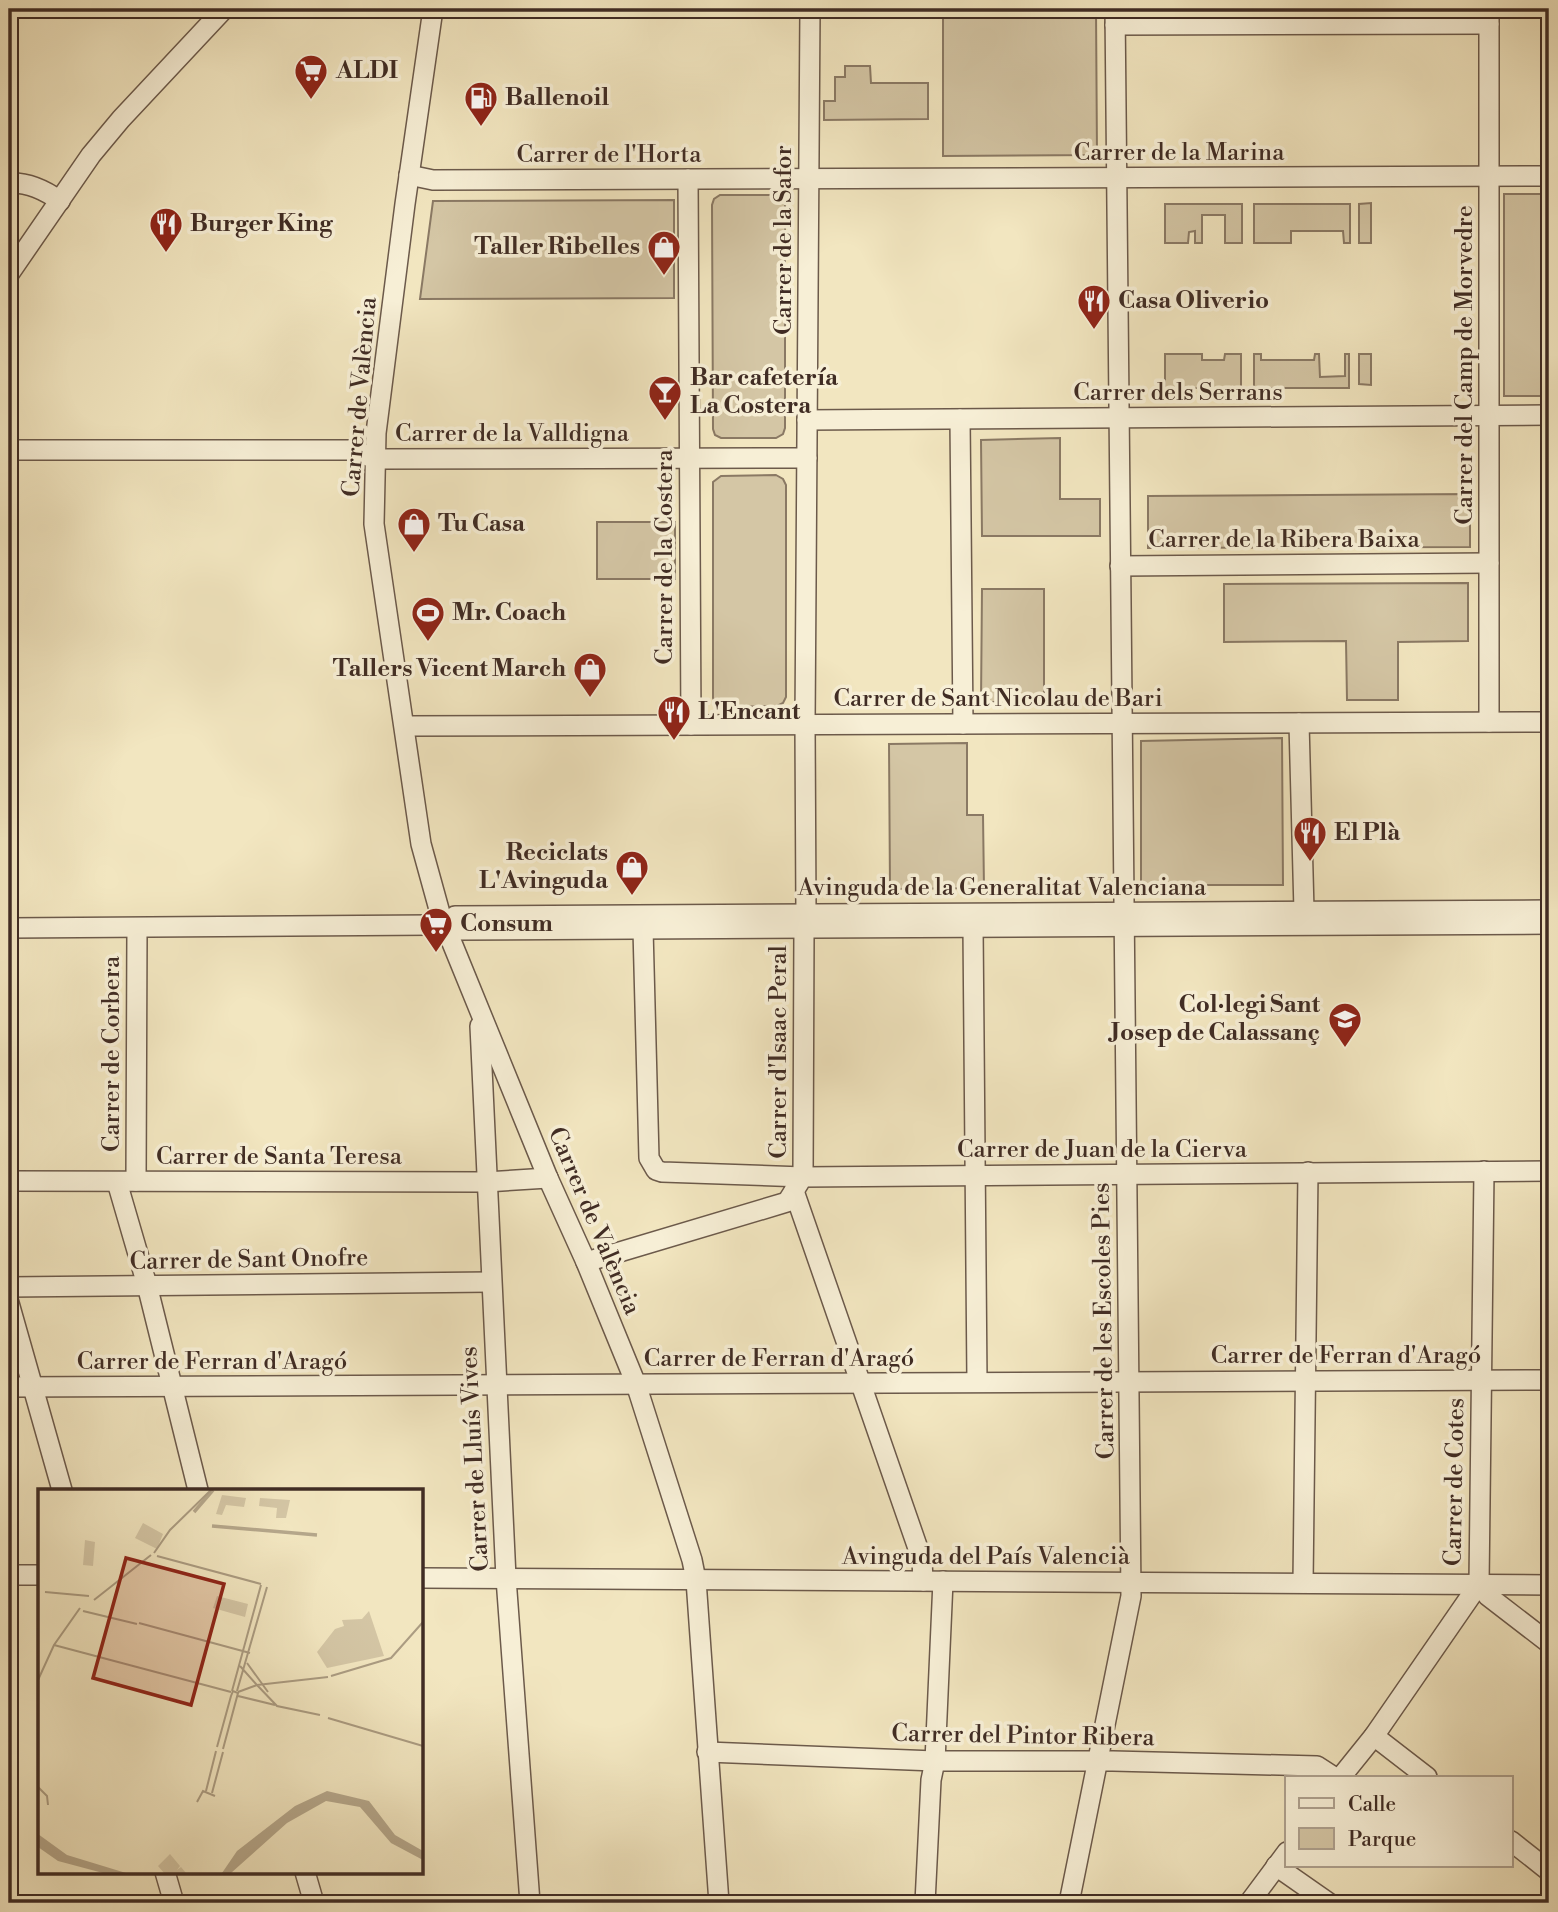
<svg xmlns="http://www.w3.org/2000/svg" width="1558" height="1912" font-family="'Libre Bodoni',serif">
<rect width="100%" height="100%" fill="#f2e6c0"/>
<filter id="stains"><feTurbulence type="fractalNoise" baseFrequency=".00286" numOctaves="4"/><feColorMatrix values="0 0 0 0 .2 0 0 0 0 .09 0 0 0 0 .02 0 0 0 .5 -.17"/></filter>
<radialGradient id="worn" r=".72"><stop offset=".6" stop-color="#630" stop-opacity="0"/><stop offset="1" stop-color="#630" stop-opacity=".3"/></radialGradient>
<g fill="#d4c6a5" stroke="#8a7964" stroke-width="2">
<polygon points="943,9 1096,9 1097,155 943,156"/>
<polygon points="845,66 870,66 871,83 928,83 928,119 824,120 824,101 835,101 835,77 845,77"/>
<rect x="1504" y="194" width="45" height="202"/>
<polygon points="720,195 775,195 782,198 785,205 785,428 783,434 776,438 721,438 715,435 713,429 712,205 714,199"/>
<polygon points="674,200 674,298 420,299 433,201"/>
<polygon points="1371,203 1371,243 1359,243 1359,204"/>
<polygon points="1165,204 1242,204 1242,243 1225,243 1225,215 1202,215 1202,243 1195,243 1195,231 1189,232 1188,243 1165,243"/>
<polygon points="1254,204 1350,204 1350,243 1344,243 1343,231 1291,231 1291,243 1254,243"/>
<polygon points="1165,354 1202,354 1202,360 1224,360 1225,354 1241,354 1241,388 1165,388"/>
<polygon points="1254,354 1261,354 1261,360 1314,360 1315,354 1319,354 1320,377 1345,376 1345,354 1349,354 1349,388 1254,388"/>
<polygon points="1359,354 1371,354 1371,385 1359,384"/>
<polygon points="1060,438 1060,499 1100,499 1100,536 982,536 981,440"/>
<polygon points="776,475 783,479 786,485 786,697 783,703 777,706 722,707 716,704 713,698 713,482 721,476"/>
<polygon points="1470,494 1470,547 1148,548 1148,496"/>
<rect x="597" y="522" width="78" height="57"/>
<polygon points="1468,583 1468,641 1398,642 1398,700 1347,700 1346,641 1224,642 1224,584"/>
<polygon points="982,589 1044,589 1044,702 981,702"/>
<polygon points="1282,738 1283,885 1141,885 1141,741"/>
<polygon points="967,743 967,815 983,815 984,888 890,889 889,744"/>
</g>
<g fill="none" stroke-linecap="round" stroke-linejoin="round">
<defs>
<g id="minor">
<polyline points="433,9 405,204 376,433 374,524 421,844 440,913"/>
<polyline points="1115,25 1489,24"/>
<polyline points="409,175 433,180 1549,176"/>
<polyline points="688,179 691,725"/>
<path d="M 9,183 C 28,182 45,190 60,201"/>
<polyline points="9,274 91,155 121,119 224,9"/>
<polyline points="960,419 963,724"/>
<polyline points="807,420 1549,415"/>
<polyline points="9,450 354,450 375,459 807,458"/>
<polyline points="1120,566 1489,563"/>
<polyline points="1489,722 1489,9"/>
<polyline points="1299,723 1304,911"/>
<polyline points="405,726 1549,722"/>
<polyline points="806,914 805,724 810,9"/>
<polyline points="455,916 1549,910"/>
<polyline points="973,927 977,1382"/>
<polyline points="9,928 432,925"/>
<polyline points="643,929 649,1158 656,1170 662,1172 803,1177 1549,1171"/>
<polyline points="458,930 1549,924"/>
<polyline points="450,938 548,1178 586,1262 636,1384 692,1560 696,1580 719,1903"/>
<polyline points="480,1026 506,1578 530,1903"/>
<polyline points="803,1177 804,928"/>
<polyline points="9,1181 486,1182 548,1178"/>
<polyline points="136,1181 137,928"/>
<polyline points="117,1182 147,1285 198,1490"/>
<polyline points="794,1191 922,1560 923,1581"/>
<polyline points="586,1262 787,1202 799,1183"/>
<polyline points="9,1287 491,1282"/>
<polyline points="9,1303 62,1490"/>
<polyline points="9,1387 1549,1380"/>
<polyline points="9,1575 40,1575"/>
<polyline points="422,1578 1549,1585"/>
<polyline points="1303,1583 1308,1172"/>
<polyline points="1479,1584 1488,1596 1549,1643"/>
<polyline points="1374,1736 1427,1777"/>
<polyline points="707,1752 935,1761 1113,1761 1317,1766 1334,1777"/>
<polyline points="1341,1777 1374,1736 1479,1584 1484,1171"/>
<polyline points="1511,1841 1549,1871"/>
<polyline points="1276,1866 1329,1903"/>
<polyline points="165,1872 174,1903"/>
<polyline points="305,1872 314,1903"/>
<polyline points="925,1903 931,1780 935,1761 943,1581"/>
<polyline points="1069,1903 1131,1596 1115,9"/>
<polyline points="1249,1903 1287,1852"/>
</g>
</defs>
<use href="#minor" stroke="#6c5a4b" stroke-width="22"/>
<use href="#minor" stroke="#f7efd6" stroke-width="19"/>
</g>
<defs>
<symbol id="supermarket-pin" viewBox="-11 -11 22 30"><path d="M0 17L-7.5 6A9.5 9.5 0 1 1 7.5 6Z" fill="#8f2418" stroke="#f7efd6"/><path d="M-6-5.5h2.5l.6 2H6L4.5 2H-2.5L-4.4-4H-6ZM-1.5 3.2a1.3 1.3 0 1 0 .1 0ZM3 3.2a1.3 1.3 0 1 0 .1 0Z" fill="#fff"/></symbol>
<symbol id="fuel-pin" viewBox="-11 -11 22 30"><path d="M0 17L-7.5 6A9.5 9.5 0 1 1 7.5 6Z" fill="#8f2418" stroke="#f7efd6"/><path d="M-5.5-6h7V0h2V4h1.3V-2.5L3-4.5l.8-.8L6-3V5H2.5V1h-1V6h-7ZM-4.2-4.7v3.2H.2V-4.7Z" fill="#fff"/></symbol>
<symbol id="restaurant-pin" viewBox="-11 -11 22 30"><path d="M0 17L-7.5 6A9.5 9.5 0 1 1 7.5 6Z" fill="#8f2418" stroke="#f7efd6"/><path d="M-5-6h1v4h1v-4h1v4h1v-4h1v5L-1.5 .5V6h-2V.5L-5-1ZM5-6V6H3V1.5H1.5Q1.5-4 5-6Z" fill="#fff"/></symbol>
<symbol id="shop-pin" viewBox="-11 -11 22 30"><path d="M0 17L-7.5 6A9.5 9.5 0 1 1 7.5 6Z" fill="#8f2418" stroke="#f7efd6"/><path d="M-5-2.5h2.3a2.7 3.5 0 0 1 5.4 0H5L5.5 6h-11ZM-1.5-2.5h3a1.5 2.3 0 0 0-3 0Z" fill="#fff"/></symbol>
<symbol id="bar-pin" viewBox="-11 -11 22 30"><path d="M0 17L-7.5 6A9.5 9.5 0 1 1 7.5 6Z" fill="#8f2418" stroke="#f7efd6"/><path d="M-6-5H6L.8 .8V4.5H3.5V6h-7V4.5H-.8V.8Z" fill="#fff"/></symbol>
<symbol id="stadium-pin" viewBox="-11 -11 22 30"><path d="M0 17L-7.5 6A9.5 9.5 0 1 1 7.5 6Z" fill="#8f2418" stroke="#f7efd6"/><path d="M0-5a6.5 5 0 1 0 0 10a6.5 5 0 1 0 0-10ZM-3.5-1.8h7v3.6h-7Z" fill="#fff"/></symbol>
<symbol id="school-pin" viewBox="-11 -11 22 30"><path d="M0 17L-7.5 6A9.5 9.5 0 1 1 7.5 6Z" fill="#8f2418" stroke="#f7efd6"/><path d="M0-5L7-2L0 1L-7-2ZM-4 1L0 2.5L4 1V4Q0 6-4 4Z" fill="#fff"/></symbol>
</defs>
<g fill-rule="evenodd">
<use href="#supermarket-pin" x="292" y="52" width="38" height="52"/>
<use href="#fuel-pin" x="462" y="79" width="38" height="52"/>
<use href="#restaurant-pin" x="147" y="205" width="38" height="52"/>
<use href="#shop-pin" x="645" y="228" width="38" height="52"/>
<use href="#restaurant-pin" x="1075" y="282" width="38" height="52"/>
<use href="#bar-pin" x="646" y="373" width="38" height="52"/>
<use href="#shop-pin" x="395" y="505" width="38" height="52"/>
<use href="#stadium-pin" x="409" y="594" width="38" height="52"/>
<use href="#shop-pin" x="571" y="650" width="38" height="52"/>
<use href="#restaurant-pin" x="655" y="693" width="38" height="52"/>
<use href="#restaurant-pin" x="1291" y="814" width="38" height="52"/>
<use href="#shop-pin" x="613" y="848" width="38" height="52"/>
<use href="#supermarket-pin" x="417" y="905" width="38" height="52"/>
<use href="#school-pin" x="1326" y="1000" width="38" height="52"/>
</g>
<g text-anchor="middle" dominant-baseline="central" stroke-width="7" stroke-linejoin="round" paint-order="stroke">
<g font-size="24" font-weight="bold" fill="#402c24" stroke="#f7efd6" text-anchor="start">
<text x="336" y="71">ALDI</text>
<text x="505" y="98">Ballenoil</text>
<text x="190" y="224">Burger King</text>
<text x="640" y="247" text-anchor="end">Taller Ribelles</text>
<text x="1118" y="301">Casa Oliverio</text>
<text x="690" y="378">Bar cafetería<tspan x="690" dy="28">La Costera</tspan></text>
<text x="438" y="524">Tu Casa</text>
<text x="452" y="613">Mr. Coach</text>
<text x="566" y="669" text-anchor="end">Tallers Vicent March</text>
<text x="698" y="712">L'Encant</text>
<text x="1334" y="833">El Plà</text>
<text x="608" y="853" text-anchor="end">Reciclats<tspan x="608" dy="28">L'Avinguda</tspan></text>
<text x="460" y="924">Consum</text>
<text x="1320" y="1005" text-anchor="end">Col·legi Sant<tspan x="1320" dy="28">Josep de Calassanç</tspan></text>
</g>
<g font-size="24" fill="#402c24" stroke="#f7efd6">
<text x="1179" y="153">Carrer de la Marina</text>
<text x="609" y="155">Carrer de l'Horta</text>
<text transform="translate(784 240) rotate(-90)">Carrer de la Safor</text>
<text transform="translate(1465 365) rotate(-90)">Carrer del Camp de Morvedre</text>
<text x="1178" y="393">Carrer dels Serrans</text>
<text transform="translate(360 397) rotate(-85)">Carrer de València</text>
<text x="512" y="434">Carrer de la Valldigna</text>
<text x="1284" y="540">Carrer de la Ribera Baixa</text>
<text transform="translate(665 557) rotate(-90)">Carrer de la Costera</text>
<text x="998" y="699">Carrer de Sant Nicolau de Bari</text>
<text x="1002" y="888">Avinguda de la Generalitat Valenciana</text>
<text transform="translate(779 1052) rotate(-90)">Carrer d'Isaac Peral</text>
<text transform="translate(112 1054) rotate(-90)">Carrer de Corbera</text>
<text x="1102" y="1150">Carrer de Juan de la Cierva</text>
<text x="279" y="1157">Carrer de Santa Teresa</text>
<text transform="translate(594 1221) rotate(67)">Carrer de València</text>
<text transform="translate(249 1260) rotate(-1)">Carrer de Sant Onofre</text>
<text transform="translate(1104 1321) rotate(-91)">Carrer de les Escoles Pies</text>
<text x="1346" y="1356">Carrer de Ferran d'Aragó</text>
<text x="779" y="1359">Carrer de Ferran d'Aragó</text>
<text x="212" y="1362">Carrer de Ferran d'Aragó</text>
<text transform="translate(475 1459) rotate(-93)">Carrer de Lluís Vives</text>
<text transform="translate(1455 1482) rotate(-89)">Carrer de Cotes</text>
<text x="986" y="1557">Avinguda del País Valencià</text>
<text transform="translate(1023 1736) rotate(1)">Carrer del Pintor Ribera</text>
</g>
</g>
<g transform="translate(38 1489)">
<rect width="385" height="385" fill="#f2e6c0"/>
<path d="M 184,6 L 208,9 L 206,18 L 188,16 L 184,26 L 178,25 ZM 222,9 L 252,11 L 248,29 L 238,29 L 239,19 L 221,17 ZM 105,34 L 125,45 L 119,60 L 97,49 ZM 47,51 L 57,53 L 55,77 L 45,76 ZM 179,107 L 210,115 L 207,128 L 175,119 ZM 331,122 L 346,167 L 289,179 L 279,163 L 297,140 L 306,137 L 304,131 L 324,130 ZM 132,365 L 142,377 L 139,381 L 143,378 L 148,384 L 126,384 L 120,377 Z" fill="#d4c6a5"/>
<path d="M 289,302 L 331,312 L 357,346 L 385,362 L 385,371 L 353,354 L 322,318 L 288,312 L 249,334 L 193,384 L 184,384 L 199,362 L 257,317 ZM 0,345 L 29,366 L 88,384 L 65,384 L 20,372 L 0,358 Z" fill="#b5a78b"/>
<path fill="none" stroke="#b5a78b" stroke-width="3.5" d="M 156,23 L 175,1M 174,37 L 279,46"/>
<path fill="none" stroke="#ab9c82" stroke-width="2" d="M 116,64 L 132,41 L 173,1M 119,67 L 223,95M 0,93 L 0,58M 7,103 L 51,107M 56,111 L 113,66M 45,122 L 99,135M 101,134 L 212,164M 16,156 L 193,203M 209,174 L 230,203M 293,187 L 353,169 L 385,133M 0,191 L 16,156 L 42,119M 219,196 L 239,217 L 282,226M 219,196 L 290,188M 194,202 L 223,96M 199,202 L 229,98M 200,203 L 219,196 L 202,177M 200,207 L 237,216M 290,229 L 385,257M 179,258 L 193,207M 185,260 L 200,204 L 195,202 L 193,207M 0,298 L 9,307 L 10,316M 168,302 L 178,262M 174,304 L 185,263M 159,313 L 165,302 L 177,307"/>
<path fill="#8f2418" fill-opacity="0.15" stroke="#8f2418" stroke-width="3.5" d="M 88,69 L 186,95 L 153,216 L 55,189 Z"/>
<rect width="385" height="385" fill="none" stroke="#402c24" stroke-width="3.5"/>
</g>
<rect width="1558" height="1912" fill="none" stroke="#f2e6c0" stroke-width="35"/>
<rect x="10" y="10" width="1537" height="1891" fill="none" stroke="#402c24" stroke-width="3.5"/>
<rect x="18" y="18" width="1523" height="1877" fill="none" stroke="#402c24" stroke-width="2"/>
<rect x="1285" y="1776" width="228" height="91" fill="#f7efd6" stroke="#aea18f" stroke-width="2"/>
<rect x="1299" y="1798" width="35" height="10" fill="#f7efd6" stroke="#aea18f" stroke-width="2"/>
<text x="1348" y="1811" font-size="21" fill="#402c24">Calle</text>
<rect x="1299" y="1828" width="35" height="21" fill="#d4c6a5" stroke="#aea18f" stroke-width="2"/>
<text x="1348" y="1846" font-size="21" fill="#402c24">Parque</text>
<rect width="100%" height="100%" filter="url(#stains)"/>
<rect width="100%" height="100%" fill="url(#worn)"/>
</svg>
